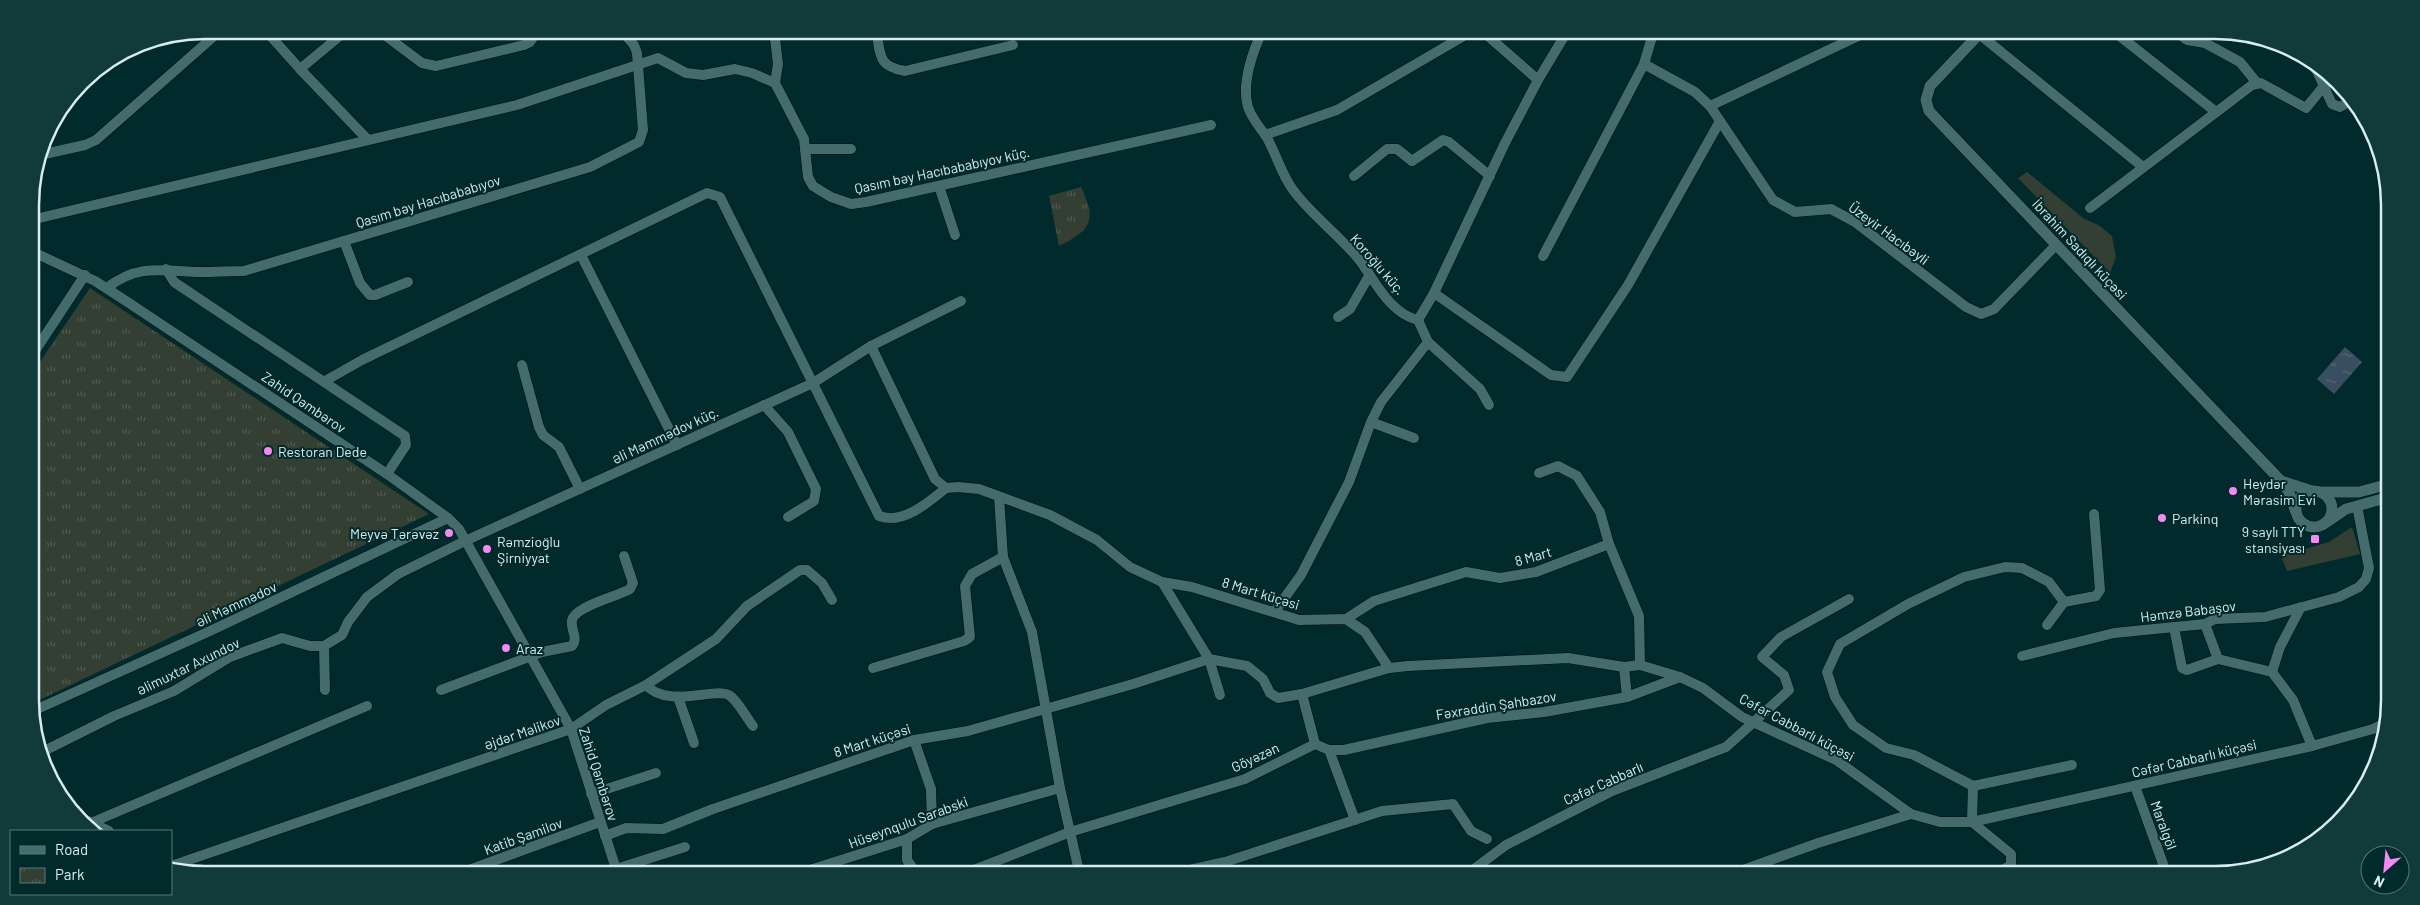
<svg xmlns="http://www.w3.org/2000/svg" width="2420" height="905" font-family="Barlow,sans-serif">
<defs>
<pattern id="park-tufts" width="24" height="20" patternUnits="userSpaceOnUse" patternTransform="scale(1.25)"><rect width="24" height="20" fill="#343f33"/><path d="M3 7l-1-3M5 7V3M7 7l1-3M15 17l-1-3M17 17v-4M19 17l1-3" fill="none" stroke="#515b51"/></pattern>
<pattern id="water-ripples" width="26" height="14" patternUnits="userSpaceOnUse" patternTransform="scale(1.25)"><rect width="26" height="14" fill="#3a4e61"/><path d="M2 4q2-2 4 0t4 0M15 11q2-2 4 0t4 0" fill="none" stroke="#566878"/></pattern>
</defs>
<rect width="100%" height="100%" fill="#002a2b"/>
<g fill="#343f33">
<polygon points="2027,172 2083,218 2100,226 2112,236 2116,257 2110,273 2018,178"/>
<polygon points="2352,527 2360,554 2287,571 2281,556 2329,542"/>
</g>
<g fill="url(#park-tufts)">
<path d="M 1081,187 C 1097,221 1091,230 1059,246 L 1049,196 Z"/>
<polygon points="90,288 429,514 33,703 31,375"/>
</g>
<polygon fill="url(#water-ripples)" points="2345,347 2362,362 2334,394 2317,379"/>
<g fill="none" stroke-linecap="round" stroke-linejoin="round">
<defs>
<g id="minor">
<polyline points="265,30 300,69 368,140"/>
<polyline points="378,30 422,63 436,66 524,45 530,42 538,30"/>
<polyline points="774,30 778,64 775,83 804,139 808,177 813,186 831,197 851,204 866,202 1211,125"/>
<path d="M 876,30 C 881,55 877,66 905,71 L 1013,45"/>
<path d="M 1263,30 C 1253,50 1241,84 1248,107 C 1252,119 1259,126 1266,136 C 1276,153 1281,174 1293,190 C 1313,217 1341,236 1361,262 C 1376,283 1391,314 1418,320 L 1428,342 L 1381,402 L 1371,422 L 1349,482 L 1301,575 L 1275,611"/>
<polyline points="1481,30 1538,80"/>
<polyline points="2112,30 2216,112"/>
<polyline points="2174,30 2187,40 2205,43 2240,62 2257,83"/>
<polyline points="1979,34 2143,167"/>
<polyline points="1644,64 1695,92 1710,106 1773,200 1795,212 1831,209 1855,222 1966,307 1981,314 1994,309 2056,245"/>
<polyline points="300,69 347,30"/>
<polyline points="2316,69 2332,104 2340,107 2354,99"/>
<polyline points="1710,106 1871,30"/>
<polyline points="1265,135 1337,110 1474,30"/>
<polyline points="805,149 851,149"/>
<polyline points="40,155 85,145 96,140 221,30"/>
<polyline points="1354,176 1387,149 1397,149 1412,161 1443,140 1449,142 1490,176"/>
<polyline points="939,186 955,235"/>
<polyline points="2090,208 2252,85 2261,83 2306,108 2323,87"/>
<polyline points="31,220 517,105 658,58 686,73 703,75 735,69 752,73 775,83"/>
<polyline points="344,241 360,283 370,295 375,295 408,282"/>
<polyline points="31,251 95,281 126,301 387,474 448,518 459,529 571,729 618,875"/>
<polyline points="581,255 677,445"/>
<polyline points="1543,256 1644,64 1654,30"/>
<polyline points="166,269 174,282 405,436 406,445 387,474"/>
<path d="M 107,288 C 138,263 164,271 200,272 C 215,272 229,271 244,271 L 590,167 L 639,142 L 643,130 L 637,53 L 634,45 L 621,30"/>
<polyline points="1434,293 1551,375 1567,377 1628,285 1720,121"/>
<polyline points="1338,317 1350,309 1369,276"/>
<polyline points="1418,320 1434,293 1505,143 1538,80 1568,30"/>
<polyline points="1428,342 1480,389 1489,405"/>
<polyline points="871,346 935,479 946,488 958,487 979,489 1050,515 1097,540 1130,567 1162,582 1192,587 1299,620 1346,619 1365,632 1389,668"/>
<polyline points="31,357 85,275"/>
<polyline points="522,365 539,427 543,435 559,447 580,489"/>
<path d="M 325,381 L 362,360 L 707,193 L 720,197 L 879,516 C 902,525 928,503 946,488"/>
<polyline points="764,405 788,432 816,489 814,501 788,517"/>
<polyline points="1371,422 1414,438"/>
<polyline points="1539,473 1558,466 1577,476 1600,512 1609,544"/>
<polyline points="999,497 1003,557 1032,632 1060,788 1080,875"/>
<polyline points="1162,582 1209,659 1220,695"/>
<polyline points="2064,602 2096,596 2100,590 2094,514"/>
<polyline points="1346,619 1374,601 1466,572 1500,578 1536,572 1609,544 1639,616 1640,665"/>
<polyline points="2205,624 2218,659"/>
<polyline points="2047,625 2064,602 2049,582 2022,568 2005,567 1964,577 1908,604 1840,644 1827,672 1835,697 1853,725 1886,748 1914,755 1973,786 2072,765"/>
<polyline points="2174,627 2182,668 2187,670 2218,659 2272,672 2293,700 2312,746"/>
<polyline points="324,646 325,690"/>
<polyline points="2022,656 2114,633 2205,624 2215,619 2265,617 2339,597 2359,587 2366,579 2369,568 2357,506"/>
<polyline points="1624,667 1627,697"/>
<polyline points="873,668 964,641 970,637 965,586 972,574 1003,557"/>
<polyline points="2272,672 2280,647 2301,607"/>
<path d="M 646,685 C 667,709 715,687 729,695 C 738,701 746,717 753,726"/>
<path d="M 441,690 L 542,652 L 572,646 C 579,637 570,630 572,620 C 575,606 619,596 630,589 L 633,583 L 624,556"/>
<polyline points="678,697 694,743"/>
<polyline points="33,711 210,631 448,518"/>
<polyline points="914,740 931,789 932,824"/>
<polyline points="1315,744 1329,750 1344,750 1487,718 1544,712 1627,697 1680,677"/>
<polyline points="1329,750 1355,820"/>
<polyline points="42,752 114,716 174,691 230,657 282,638 310,646 324,646 342,635 348,622 367,597 398,574 465,541 813,383 871,346 961,301"/>
<polyline points="1973,786 1972,822 2011,854 2011,865 2002,870 1984,875"/>
<polyline points="2135,786 2167,875"/>
<polyline points="591,794 656,773"/>
<polyline points="70,808 80,817 109,831"/>
<polyline points="93,822 367,706"/>
<polyline points="605,836 626,828 663,829 713,809 914,740 968,731 1133,684 1209,659 1247,666 1263,679 1270,693 1278,698 1302,694"/>
<polyline points="907,839 907,860 918,875"/>
<polyline points="171,866 571,729 606,705 646,685 716,639 747,606 800,570 807,570 822,583 832,600"/>
<polyline points="616,869 685,847"/>
<polyline points="455,875 600,822"/>
<polyline points="794,875 907,839 932,824 1060,788"/>
<polyline points="961,875 1070,832 1245,779 1315,744 1302,694 1389,668 1408,666 1568,658 1624,667 1640,665 1680,677 1703,688 1742,717 1836,760 1911,814 1940,822 1972,822 2312,746 2373,729 2387,722"/>
<polyline points="1167,875 1225,862 1382,811 1453,804 1471,831 1487,839"/>
<polyline points="1466,875 1506,845 1612,791 1726,747 1789,690 1784,675 1762,657 1781,637 1849,599"/>
<polyline points="1729,875 1818,843 1911,814"/>
</g>
<g id="tertiary">
<polyline points="1983,30 1930,86 1926,100 1929,111 2281,481"/>
<circle cx="2314" cy="509" r="18"/>
<polyline points="2320,492 2359,492 2389,484"/>
<polyline points="2295,510 2289,492 2281,481 2312,491"/>
<polyline points="2327,522 2346,509 2389,497"/>
</g>
</defs>
<use href="#minor" stroke="#011" stroke-width="11"/>
<use href="#tertiary" stroke="#011" stroke-width="12"/>
<use href="#minor" stroke="#446c6c" stroke-width="10"/>
<use href="#tertiary" stroke="#446c6c" stroke-width="11"/>
</g>
<g fill="#f28af2" stroke="#002a2b" stroke-width="2">
<circle cx="268" cy="451" r="5"/>
<circle cx="2233" cy="491" r="5"/>
<circle cx="2162" cy="518" r="5"/>
<circle cx="449" cy="533" r="5"/>
<rect x="2310" y="534" width="10" height="10" rx="2.5"/>
<circle cx="487" cy="549" r="5"/>
<circle cx="506" cy="648" r="5"/>
</g>
<g text-anchor="middle" dominant-baseline="central" stroke-width="4" stroke-linejoin="round" paint-order="stroke">
<g font-size="14" fill="#d8eded" stroke="#002a2b">
<text transform="translate(942 170) rotate(-12)">Qasım bəy Hacıbababıyov küç.</text>
<text transform="translate(428 201) rotate(-17)">Qasım bəy Hacıbababıyov</text>
<text transform="translate(1889 233) rotate(36)">Üzeyir Hacıbəyli</text>
<text transform="translate(2080 249) rotate(47)">İbrahim Sadıqlı küçəsi</text>
<text transform="translate(1378 264) rotate(49)">Koroğlu küç.</text>
<text transform="translate(304 402) rotate(34)">Zahid Qəmbərov</text>
<text transform="translate(665 435) rotate(-25)">Əli Məmmədov küç.</text>
<text transform="translate(1533 556) rotate(-16)">8 Mart</text>
<text transform="translate(1261 593) rotate(17)">8 Mart küçəsi</text>
<text transform="translate(236 604) rotate(-25)">Əli Məmmədov</text>
<text transform="translate(2188 611) rotate(-7)">Həmzə Babaşov</text>
<text transform="translate(188 666) rotate(-26)">Əlimuxtar Axundov</text>
<text transform="translate(1496 705) rotate(-9)">Fəxrəddin Şahbazov</text>
<text transform="translate(1797 727) rotate(28)">Cəfər Cabbarlı küçəsi</text>
<text transform="translate(522 732) rotate(-19)">Əjdər Məlikov</text>
<text transform="translate(872 740) rotate(-18)">8 Mart küçəsi</text>
<text transform="translate(1255 757) rotate(-25)">Göyəzən</text>
<text transform="translate(2194 758) rotate(-13)">Cəfər Cabbarlı küçəsi</text>
<text transform="translate(599 774) rotate(72)">Zahid Qəmbərov</text>
<text transform="translate(1603 783) rotate(-24)">Cəfər Cabbarlı</text>
<text transform="translate(908 822) rotate(-20)">Hüseynqulu Sarabski</text>
<text transform="translate(2164 825) rotate(70)">Maralgöl</text>
<text transform="translate(523 836) rotate(-20)">Katib Şamilov</text>
</g>
<g font-size="14" fill="#d8eded" stroke="#002a2b" text-anchor="start">
<text x="278" y="451">Restoran Dede</text>
<text x="2243" y="483">Heydər<tspan x="2243" dy="16">Mərasim Evi</tspan></text>
<text x="2172" y="518">Parkinq</text>
<text x="2305" y="531" text-anchor="end">9 saylı TTY<tspan x="2305" dy="16">stansiyası</tspan></text>
<text x="439" y="533" text-anchor="end">Meyvə Tərəvəz</text>
<text x="497" y="541">Rəmzioğlu<tspan x="497" dy="16">Şirniyyat</tspan></text>
<text x="516" y="648">Araz</text>
</g>
</g>
<path d="M0 0H2420V905H0ZM205 39H2215A166 166 0 0 1 2381 205V700A166 166 0 0 1 2215 866H205A166 166 0 0 1 39 700V205A166 166 0 0 1 205 39Z" fill="#113a3b" fill-rule="evenodd"/>
<path fill="none" stroke="#d8eded" stroke-width="2.5" d="M205 39H2215A166 166 0 0 1 2381 205V700A166 166 0 0 1 2215 866H205A166 166 0 0 1 39 700V205A166 166 0 0 1 205 39Z"/>
<rect x="10" y="830" width="162" height="65" fill="#002a2b" stroke="#567879"/>
<rect x="20" y="846" width="25" height="8" fill="#446c6c" stroke="#567879"/>
<text x="55" y="855" font-size="15" fill="#d8eded">Road</text>
<rect x="20" y="868" width="25" height="15" fill="url(#park-tufts)" stroke="#567879"/>
<text x="55" y="880" font-size="15" fill="#d8eded">Park</text>
<g transform="translate(2385 870) rotate(207)"><circle r="24" fill="#002a2b" stroke="#567879"/>
<path d="M0-4L9 19L0 12L-9 19Z" fill="#f28af2"/>
<text y="-8" font-size="14" font-weight="bold" text-anchor="middle" fill="#d8eded">N</text>
</g>
</svg>
